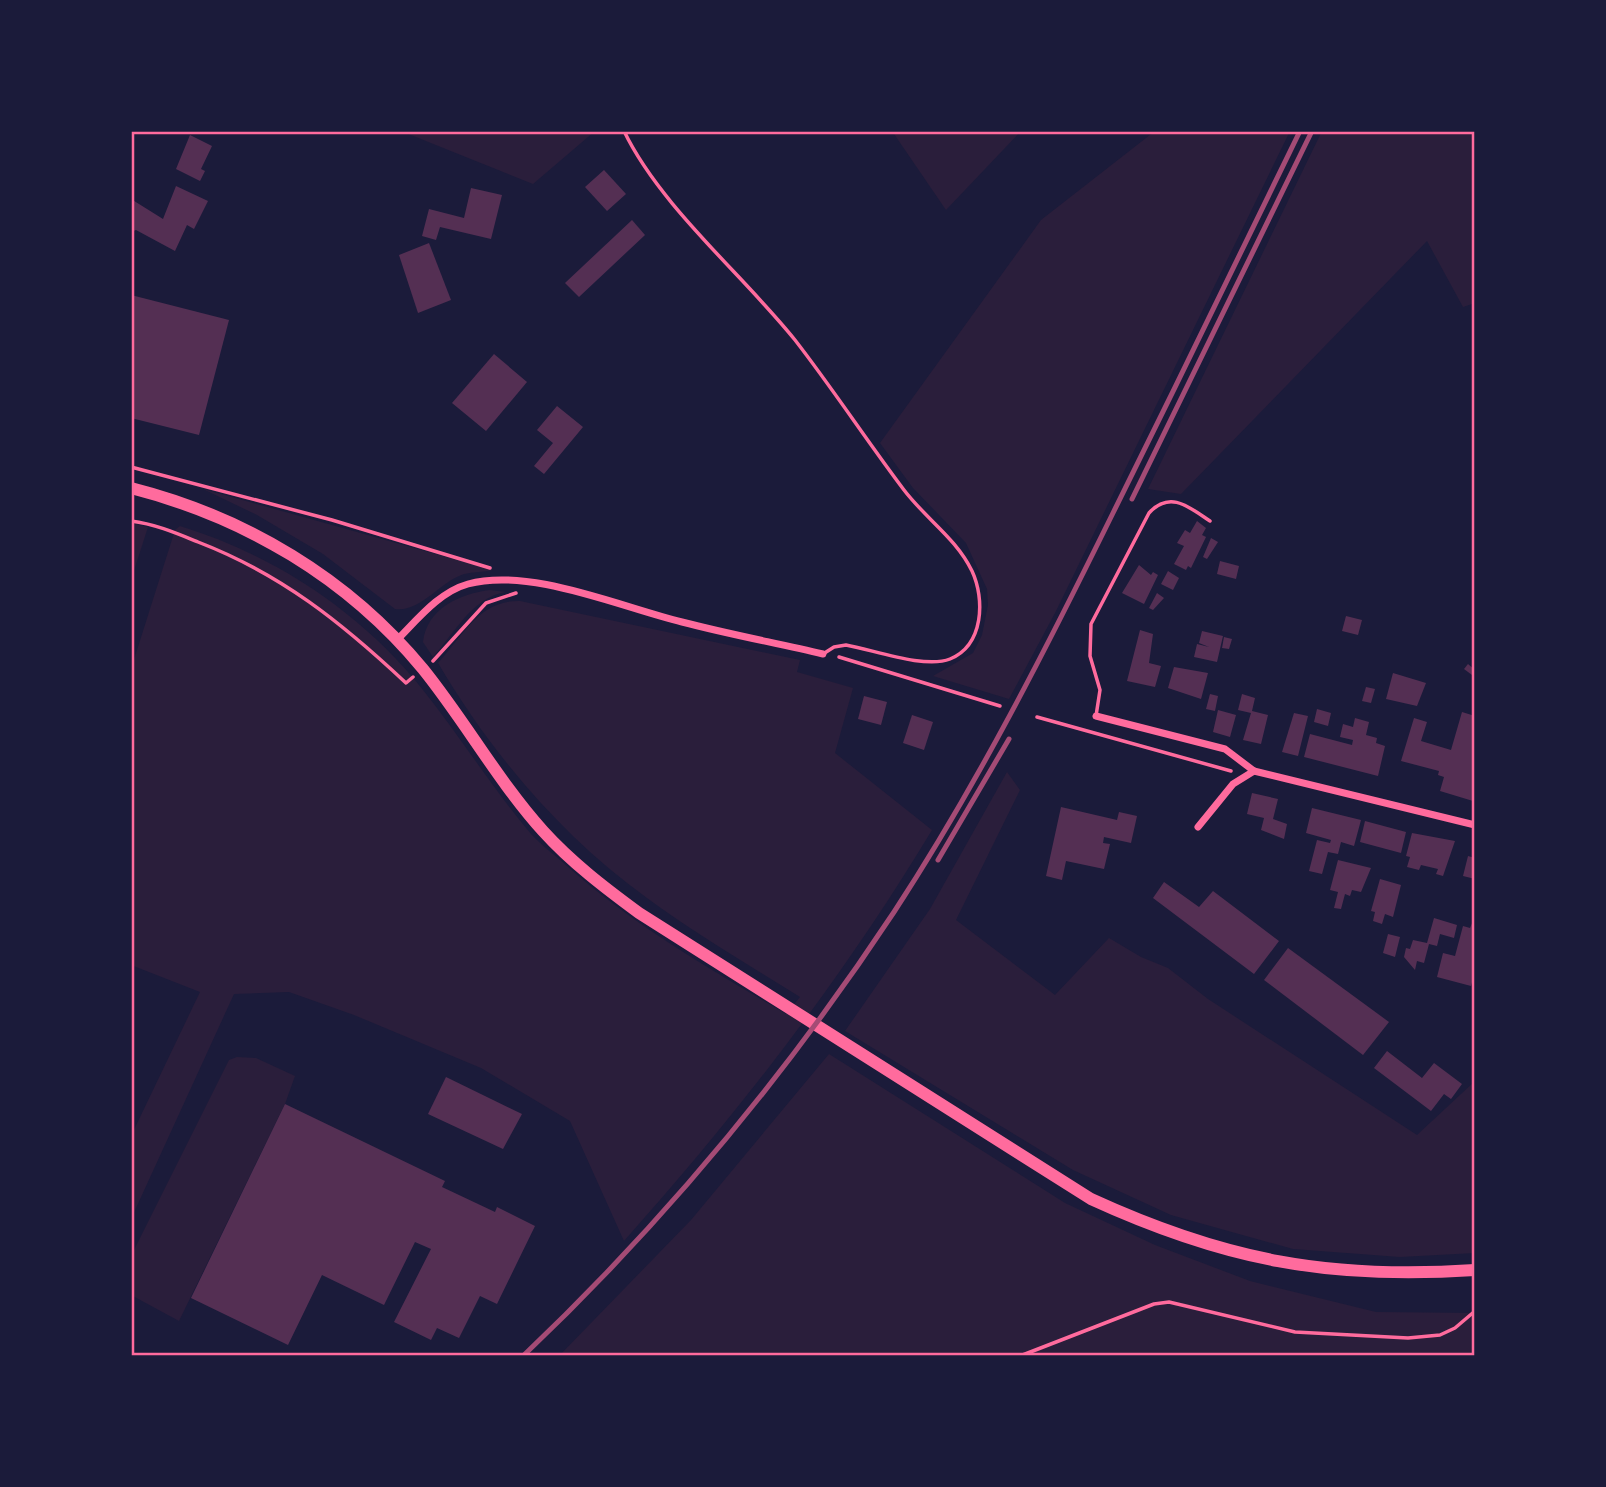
<svg xmlns="http://www.w3.org/2000/svg" width="1606" height="1487" font-family="Overpass,sans-serif">
<rect width="100%" height="100%" fill="#1b1b3a"/>
<g fill="#2a1e3b">
<polygon points="401,131 595,131 533,184"/>
<polygon points="892,131 1021,131 946,210"/>
<polygon points="1155,131 1290,131 1056,611 1009,699 933,676 973,653 982,635 988,605 987,589 966,543 913,488 880,443 1041,220"/>
<polygon points="1322,131 1475,131 1475,303 1463,307 1427,241 1181,494 1148,489"/>
<path d="M 203,489 L 493,570 C 484,572 473,572 464,574 C 439,582 422,612 395,609 L 323,554 L 257,515 Z"/>
<polygon points="131,523 148,527 131,580"/>
<path d="M 180,526 C 274,555 361,612 423,690 C 460,736 492,788 531,834 C 542,846 555,855 567,866 C 633,925 710,969 786,1014 L 800,997 C 749,965 696,934 647,898 C 562,837 491,753 438,663 C 463,636 479,600 520,601 L 800,660 L 797,672 L 853,688 L 835,753 L 932,830 C 843,978 739,1112 624,1241 L 570,1121 L 481,1068 L 354,1015 L 289,992 L 234,994 L 131,1219 L 131,1136 L 200,992 L 131,965 L 131,669 L 175,530 Z"/>
<path d="M 490,590 L 506,592 C 472,597 454,634 433,657 L 423,642 C 427,608 460,594 490,590 Z"/>
<polygon points="1007,772 1020,790 956,920 1055,995 1109,938 1141,957 1168,968 1208,999 1417,1135 1475,1081 1475,1253 1400,1257 1293,1249 1171,1215 1073,1170 845,1031 930,909"/>
<polygon points="829,1054 1065,1203 1155,1245 1250,1281 1376,1312 1475,1313 1475,1348 1471,1356 559,1356 691,1220"/>
<polygon points="237,1057 256,1058 295,1076 285,1104 179,1321 131,1295 131,1256 229,1060"/>
</g>
<g fill="#542f53">
<polygon points="190,135 212,146 201,169 205,171 200,181 176,169"/>
<polygon points="604,170 626,194 607,211 585,187"/>
<polygon points="176,186 208,201 194,229 187,225 175,251 136,230 131,232 131,199 163,219"/>
<polygon points="471,188 502,195 491,239 440,227 436,240 422,236 429,209 464,218"/>
<polygon points="632,220 645,235 579,297 565,283"/>
<polygon points="429,243 451,300 418,313 399,255"/>
<polygon points="131,295 229,320 199,435 131,418"/>
<polygon points="494,354 527,382 486,431 452,403"/>
<polygon points="557,406 583,427 544,474 534,466 553,443 537,430"/>
<polygon points="1197,521 1206,528 1202,535 1206,537 1191,568 1188,566 1186,570 1174,564 1184,546 1177,543 1185,530 1190,533"/>
<polygon points="1211,538 1218,542 1207,559 1203,557"/>
<polygon points="1220,561 1239,566 1236,579 1217,574"/>
<polygon points="1139,565 1151,575 1153,572 1158,575 1144,604 1122,593"/>
<polygon points="1168,571 1179,578 1173,590 1161,584"/>
<polygon points="1157,593 1164,598 1153,610 1149,608"/>
<polygon points="1346,616 1362,620 1358,635 1342,631"/>
<polygon points="1140,630 1153,634 1149,663 1161,666 1155,687 1127,681"/>
<polygon points="1202,631 1223,636 1217,662 1194,657 1197,644 1209,647 1199,643"/>
<polygon points="1224,637 1232,639 1229,649 1222,648"/>
<polygon points="1468,664 1475,670 1472,675 1464,669"/>
<polygon points="1174,667 1208,673 1201,699 1168,688"/>
<polygon points="1393,673 1426,683 1417,706 1386,699"/>
<polygon points="1366,687 1375,689 1371,703 1362,701"/>
<polygon points="1210,694 1218,696 1215,711 1206,709"/>
<polygon points="1242,694 1255,698 1252,711 1268,715 1261,744 1243,740 1251,713 1238,710"/>
<polygon points="864,696 887,702 881,725 858,719"/>
<polygon points="1317,709 1331,713 1328,726 1314,722"/>
<polygon points="1218,710 1236,715 1230,737 1213,732"/>
<polygon points="1462,712 1475,716 1473,801 1440,791 1444,777 1438,775 1439,771 1401,761 1414,718 1427,722 1421,741 1451,750"/>
<polygon points="1294,713 1308,716 1298,756 1282,752"/>
<polygon points="912,715 933,722 924,750 903,743"/>
<polygon points="1355,718 1369,722 1366,735 1377,738 1376,743 1385,746 1378,776 1304,757 1310,734 1352,745 1353,740 1340,737 1343,724 1353,727"/>
<polygon points="1252,793 1278,799 1273,819 1287,824 1284,839 1261,830 1264,818 1247,814"/>
<polygon points="1061,807 1117,820 1119,812 1137,816 1131,843 1104,837 1103,843 1110,844 1104,869 1066,861 1062,880 1046,876"/>
<polygon points="1312,808 1361,820 1354,846 1341,842 1338,854 1328,852 1322,874 1309,871 1317,840 1330,843 1331,840 1306,833"/>
<polygon points="1365,821 1406,832 1401,853 1360,842"/>
<polygon points="1412,833 1455,841 1443,876 1436,874 1438,869 1421,865 1419,870 1407,867 1410,857 1406,856"/>
<polygon points="1468,856 1475,858 1475,879 1463,876"/>
<polygon points="1338,860 1371,868 1361,892 1352,890 1350,896 1345,894 1341,909 1334,908 1338,892 1330,890"/>
<polygon points="1380,879 1401,885 1393,917 1385,914 1382,924 1373,921 1375,912 1371,911"/>
<polygon points="1164,882 1199,907 1213,891 1279,941 1254,974 1153,898"/>
<polygon points="1475,916 1475,971 1471,986 1437,977 1443,953 1455,956 1463,926 1470,928"/>
<polygon points="1434,918 1457,925 1454,938 1440,934 1437,946 1429,944 1424,963 1417,961 1415,970 1404,957 1406,948 1410,949 1413,940 1427,943"/>
<polygon points="1388,934 1400,937 1395,957 1383,953"/>
<polygon points="1288,948 1389,1022 1363,1055 1264,980"/>
<polygon points="1387,1051 1422,1078 1434,1063 1462,1084 1451,1099 1444,1094 1431,1111 1374,1068"/>
<polygon points="446,1077 522,1114 503,1149 428,1114"/>
<polygon points="285,1104 445,1181 442,1187 495,1212 497,1207 535,1226 497,1304 480,1296 459,1338 437,1328 431,1340 394,1322 431,1249 415,1242 384,1305 322,1275 288,1345 191,1298"/>
</g>
<g fill="none" stroke-linecap="round" stroke-linejoin="round">
<g stroke="#ff6b9d" stroke-width="3.5">
<polyline points="131,467 332,520 490,568"/>
<path d="M 131,521 C 155,524 176,533 198,542 C 281,574 341,622 406,683 L 413,677"/>
<polyline points="839,657 1000,706"/>
<polyline points="433,661 486,603 516,593"/>
<polyline points="1037,717 1231,771"/>
<polyline points="1020,1356 1154,1304 1169,1302 1295,1332 1408,1338 1440,1335 1455,1328 1475,1311"/>
</g>
<g stroke="#ff6b9d" stroke-width="3.5">
<path d="M 624,131 C 660,206 743,275 795,340 C 833,389 867,441 904,490 C 926,519 956,538 972,571 C 985,599 984,645 950,659 C 925,669 874,650 846,645 L 834,647 L 823,654"/>
<path d="M 1096,716 L 1100,690 L 1090,656 L 1091,624 L 1149,513 C 1170,490 1189,507 1210,521"/>
</g>
<g stroke="#ff6b9d" stroke-width="7">
<path d="M 397,640 C 417,620 439,592 468,584 C 530,567 620,607 682,622 C 728,634 776,643 823,654"/>
<polyline points="1096,716 1225,749 1254,771 1475,825"/>
<polyline points="1198,827 1233,784 1254,771"/>
</g>
<path stroke="#ff6b9d" stroke-width="12" d="M 131,488 C 245,517 348,578 423,669 C 465,721 498,781 543,831 C 571,862 605,888 639,913 L 1091,1199 C 1224,1260 1329,1280 1475,1270"/>
<g stroke="#a44b75" stroke-width="5">
<polyline points="1132,499 1312,131"/>
<polyline points="938,860 1009,739"/>
<path d="M 523,1356 C 664,1222 787,1074 894,912 C 977,785 1046,649 1113,513 C 1176,386 1238,259 1300,131"/>
</g>
</g>
<rect width="1606" height="1487" fill="none" stroke="#1b1b3a" stroke-width="266"/>
<rect x="133" y="133" width="1340" height="1221" fill="none" stroke="#ff6b9d" stroke-width="2.5"/>
</svg>
